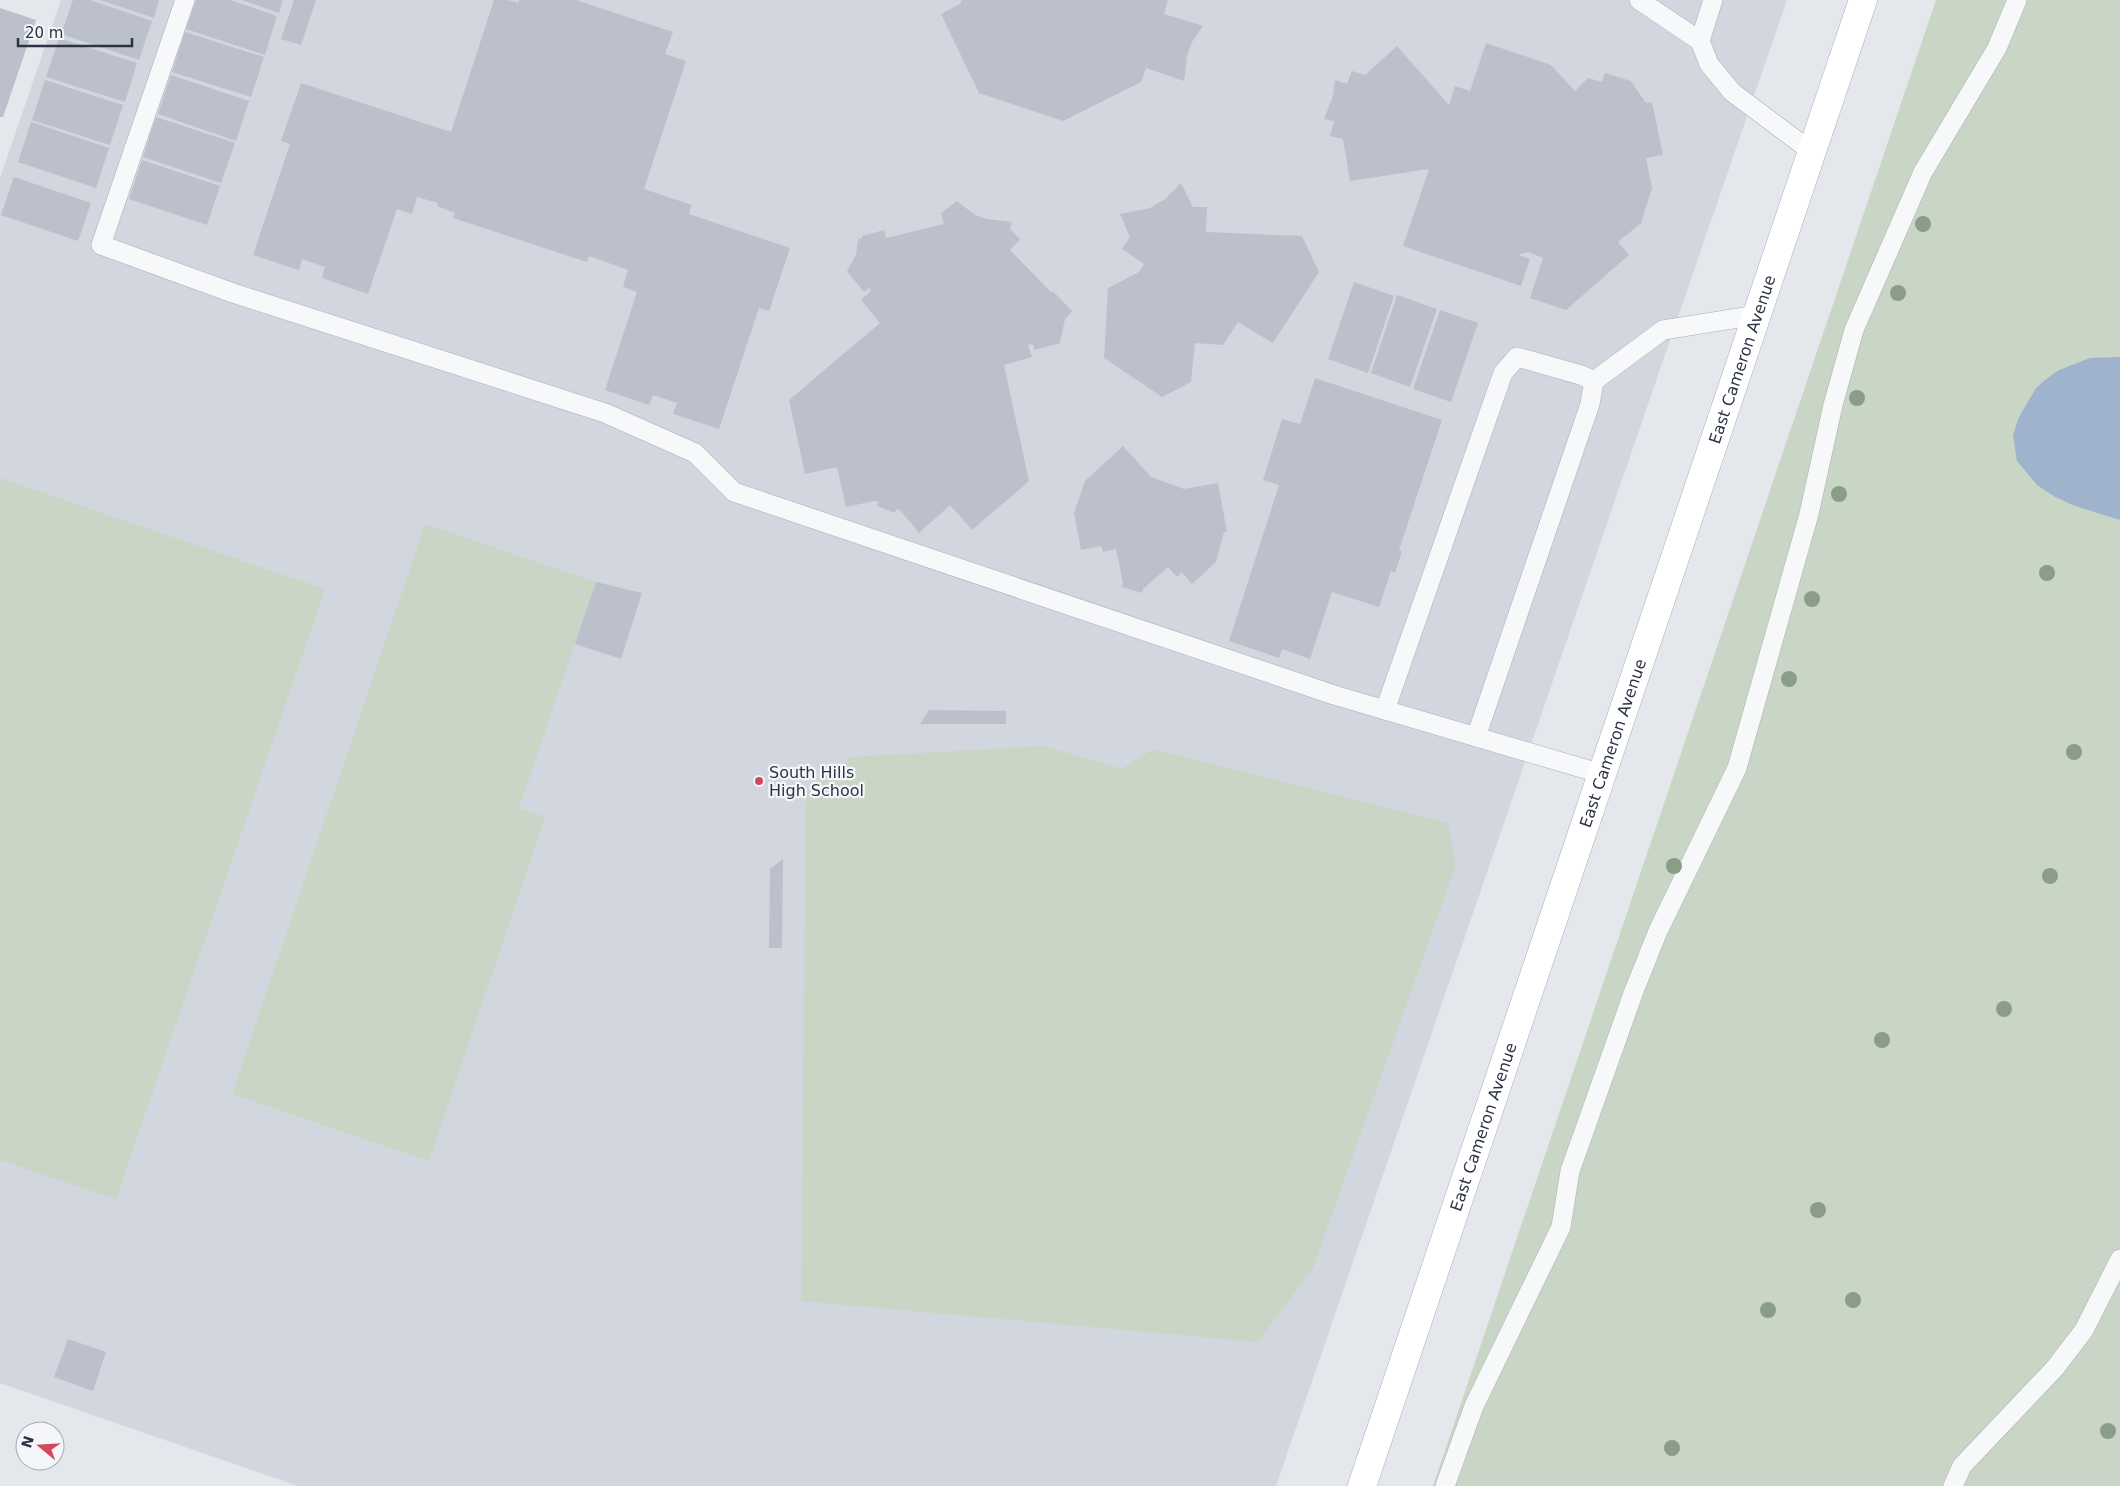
<svg xmlns="http://www.w3.org/2000/svg" width="2120" height="1486" font-family="'DejaVu Sans',sans-serif">
<rect width="100%" height="100%" fill="#e4e7ec"/>
<polygon fill="#d2d6de" points="61,0 1787,0 1276,1486 298,1486 0,1383 0,178"/>
<g fill="#c9d6c5">
<polygon points="1936,0 2120,0 2120,1486 1433,1486"/>
<polygon points="0,478 325,589 116,1199 0,1160"/>
<polygon points="425,524 596,582 519,808 545,817 429,1161 232,1094"/>
<polygon points="1044,746 1122,769 1153,749 1448,823 1456,865 1313,1268 1258,1342 801,1301 806,792 851,757"/>
</g>
<polygon fill="#9fb4cc" points="2120,357 2120,520 2075,506 2055,497 2037,485 2017,461 2013,436 2018,419 2023,410 2036,388 2045,380 2059,370 2090,358"/>
<g fill="#bbc0ca">
<polygon points="73,0 90,0 152,21 139,60 61,34"/>
<polygon points="100,0 159,0 154,18"/>
<polygon points="196,0 230,0 277,16 265,55 186,29"/>
<polygon points="242,0 283,0 279,13"/>
<polygon points="294,0 316,0 301,45 281,39"/>
<polygon points="494,0 508,0 518,3 519,0 576,0 673,32 665,54 686,61 644,189 692,205 689,214 790,248 769,311 759,308 719,429 673,414 677,403 653,395 649,405 605,390 637,292 623,287 628,270 589,256 587,262 453,218 455,213 437,206 438,203 417,197 412,214 397,209 368,294 322,278 325,267 302,259 299,270 253,255 290,144 281,141 301,83 451,132"/>
<polygon points="962,0 1168,0 1164,14 1203,26 1192,42 1187,56 1184,81 1146,68 1141,82 1063,121 979,93 941,14 960,4"/>
<polygon points="0,8 36,20 3,117 0,117"/>
<polygon points="185,32 264,57 251,97 172,72"/>
<polygon points="59,38 137,63 125,102 46,77"/>
<polygon points="1486,43 1551,65 1575,91 1588,78 1602,82 1605,73 1631,81 1646,103 1652,102 1663,155 1646,158 1652,188 1641,223 1618,242 1629,255 1566,310 1530,298 1543,258 1528,252 1518,255 1530,259 1521,286 1403,246 1429,169 1350,181 1343,139 1330,136 1334,121 1324,119 1333,96 1335,80 1347,84 1352,71 1365,75 1397,46 1449,105 1455,86 1470,91"/>
<polygon points="171,75 249,101 236,141 158,114"/>
<polygon points="45,80 123,105 110,145 32,120"/>
<polygon points="156,117 235,143 221,183 143,157"/>
<polygon points="31,122 109,148 96,188 18,162"/>
<polygon points="142,160 220,186 207,225 129,199"/>
<polygon points="14,177 91,203 78,241 1,215"/>
<polygon points="1181,183 1193,207 1207,207 1206,232 1302,236 1319,272 1273,343 1238,322 1223,345 1195,343 1191,382 1162,397 1104,358 1108,288 1139,272 1144,264 1122,249 1130,237 1120,214 1150,208 1165,199"/>
<polygon points="957,201 975,215 987,219 1012,222 1010,229 1020,239 1010,250 1052,293 1053,291 1072,311 1065,319 1060,343 1034,350 1033,344 1028,345 1032,357 1004,365 1029,481 972,530 950,505 919,533 900,510 896,509 895,513 877,506 879,502 874,501 846,507 837,467 805,474 789,400 880,323 861,300 871,291 869,288 864,292 847,271 856,255 858,239 862,238 862,236 884,230 886,238 944,224 941,213"/>
<polygon points="1354,282 1394,296 1368,373 1328,359"/>
<polygon points="1397,295 1437,309 1410,387 1371,373"/>
<polygon points="1440,310 1478,323 1451,402 1413,389"/>
<polygon points="1315,378 1442,420 1399,550 1402,551 1395,573 1391,571 1379,607 1332,592 1310,659 1282,649 1279,658 1229,641 1279,485 1263,480 1282,419 1300,424"/>
<polygon points="1123,446 1151,477 1184,489 1218,483 1227,532 1224,532 1216,562 1192,584 1182,572 1177,577 1168,567 1143,589 1142,593 1122,587 1123,583 1116,549 1103,552 1101,546 1081,550 1074,513 1085,481"/>
<polygon points="596,582 642,593 621,659 575,644"/>
<polygon points="929,710 1006,711 1006,724 920,724"/>
<polygon points="783,859 782,948 769,948 770,869"/>
<polygon points="68,1339 106,1352 93,1391 54,1377"/>
</g>
<g fill="none" stroke-linecap="round" stroke-linejoin="round">
<defs>
<g id="service">
<polyline points="185,0 101,245 233,293 605,413 695,453 734,492 1334,695 1602,774"/>
<polyline points="1639,0 1700,41"/>
<polyline points="1713,0 1700,41 1709,64 1732,92 1812,152"/>
<polyline points="1594,381 1663,330 1757,315"/>
<polyline points="1385,710 1503,373 1517,357 1581,375 1594,381 1590,404 1476,737"/>
<polyline points="1445,1486 1474,1406 1561,1227 1570,1171 1634,991 1658,931 1737,768 1809,514 1833,405 1854,330 1923,172 1997,48 2017,0"/>
<polyline points="1953,1486 1962,1466 2055,1368 2084,1330 2120,1259"/>
</g>
<g id="secondary">
<path id="s1" d="M 1362,1486 L 1863,0"/>
</g>
</defs>
<use href="#service" stroke="#a9aeb7" stroke-width="20"/>
<use href="#secondary" stroke="#a9aeb7" stroke-width="29"/>
<use href="#service" stroke="#f7f8fa" stroke-width="19"/>
<use href="#secondary" stroke="#fff" stroke-width="28"/>
</g>
<g fill="#899d89">
<circle cx="1923" cy="224" r="8"/>
<circle cx="1898" cy="293" r="8"/>
<circle cx="1857" cy="398" r="8"/>
<circle cx="1839" cy="494" r="8"/>
<circle cx="2047" cy="573" r="8"/>
<circle cx="1812" cy="599" r="8"/>
<circle cx="1789" cy="679" r="8"/>
<circle cx="2074" cy="752" r="8"/>
<circle cx="1674" cy="866" r="8"/>
<circle cx="2050" cy="876" r="8"/>
<circle cx="2004" cy="1009" r="8"/>
<circle cx="1882" cy="1040" r="8"/>
<circle cx="1818" cy="1210" r="8"/>
<circle cx="1853" cy="1300" r="8"/>
<circle cx="1768" cy="1310" r="8"/>
<circle cx="2108" cy="1431" r="8"/>
<circle cx="1672" cy="1448" r="8"/>
</g>
<circle fill="#d1495b" stroke="#f4f6f9" stroke-width="2" cx="759" cy="781" r="5"/>
<g text-anchor="middle" dominant-baseline="central" stroke-width="4.5" stroke-linejoin="round" paint-order="stroke">
<g font-size="16" fill="#2b3445" stroke="#f4f6f9">
<text stroke="none"><textPath href="#s1" startOffset="1189">East Cameron Avenue</textPath></text>
<text stroke="none"><textPath href="#s1" startOffset="784">East Cameron Avenue</textPath></text>
<text stroke="none"><textPath href="#s1" startOffset="379">East Cameron Avenue</textPath></text>
</g>
<g font-size="16" fill="#2b3445" stroke="#f4f6f9" text-anchor="start">
<text x="769" y="772">South Hills<tspan x="769" dy="18">High School</tspan></text>
</g>
</g>
<g transform="translate(40 1446) rotate(288)"><circle r="24" fill="#f4f6f9" stroke="#a4a8b1"/>
<path d="M0-4L9 19L0 12L-9 19Z" fill="#d1495b"/>
<text y="-8" font-size="14" font-weight="bold" text-anchor="middle" fill="#2b3445">N</text>
</g>
<path d="M18 38v8h114v-8" fill="none" stroke="#2b3445" stroke-width="2.5"/>
<text x="25" y="38" font-size="15" fill="#2b3445" stroke="#f4f6f9" stroke-width="4" paint-order="stroke">20 m</text>
</svg>
